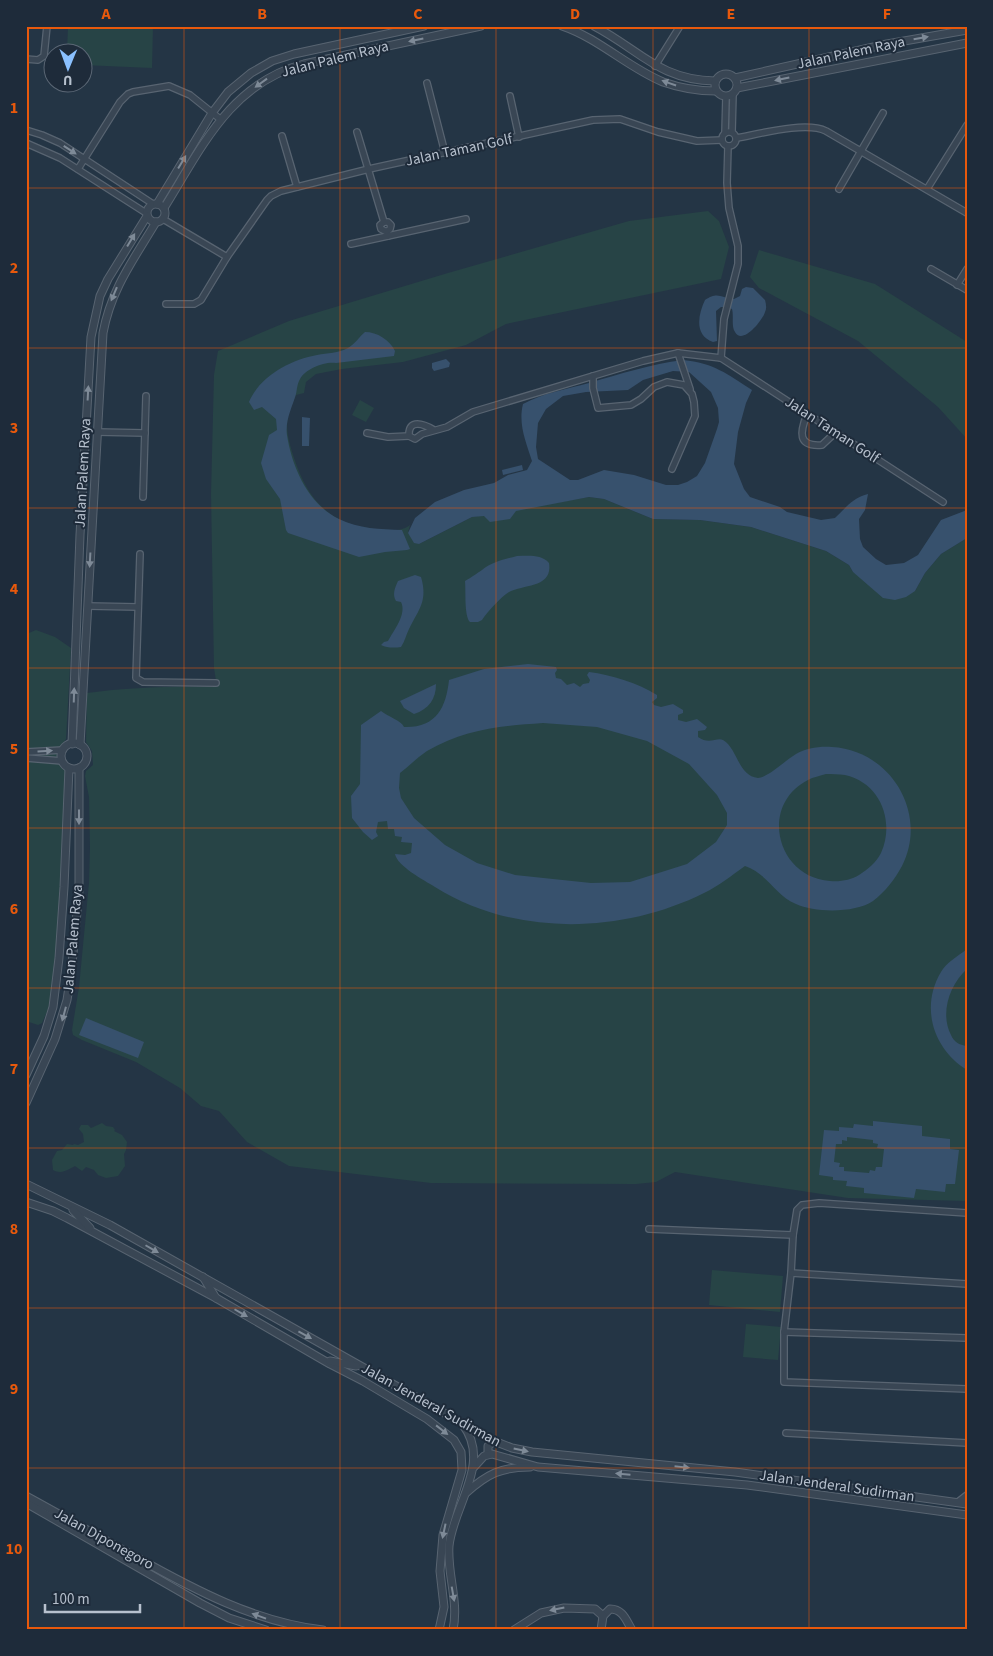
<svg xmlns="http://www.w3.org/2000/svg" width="993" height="1656" font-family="'Source Sans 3',sans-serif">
<rect width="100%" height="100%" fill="#243545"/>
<g fill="#274446">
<polygon points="68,26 153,26 152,68 83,65 82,52 67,52"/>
<path d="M 708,211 L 719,221 L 729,247 L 721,279 L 506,324 L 466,345 L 403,362 L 342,369 L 316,374 L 306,382 L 304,393 L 296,395 C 293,402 289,410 288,417 C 285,431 290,445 294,458 C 307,498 329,525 374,529 C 388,530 399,533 410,525 L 408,533 L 419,544 L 472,517 L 589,497 L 604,499 L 653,519 L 700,520 L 751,527 L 826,551 L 849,565 L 853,572 L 915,591 L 925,573 L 941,554 L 967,538 L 967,1201 L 848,1198 L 675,1172 L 656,1182 L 636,1184 L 431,1183 L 289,1166 L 247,1142 L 219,1111 L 201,1106 L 180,1088 L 136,1062 L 82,1040 L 73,1035 L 72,1030 L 79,987 L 89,883 L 90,847 L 89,797 L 85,776 L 86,771 L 93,765 L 92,751 L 86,742 L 87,693 C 130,687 174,686 217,687 L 214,668 L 211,494 L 214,375 L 218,351 L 289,321 L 448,273 L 629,221 Z"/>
<polygon points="759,250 875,284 967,342 967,439 938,407 858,341 759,288 750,277"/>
<polygon points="360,400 374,408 366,422 352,415"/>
<path d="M 36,630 L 55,637 L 71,648 L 66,739 C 59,750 57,748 58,763 L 64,769 L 66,775 L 64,797 L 62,886 L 54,985 L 49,1007 L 42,1023 L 38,1025 L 26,1021 L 26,652 L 29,652 L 29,633 Z"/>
<path d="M 102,1123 L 106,1126 L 113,1127 L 115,1130 L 114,1131 L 122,1135 L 127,1142 L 126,1150 L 124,1154 L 125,1166 L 118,1176 L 106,1178 L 98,1175 L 94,1170 L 86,1167 L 82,1171 L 75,1166 C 69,1169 62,1175 53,1170 L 52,1160 L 57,1151 L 62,1150 L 67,1144 L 73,1145 L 74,1144 L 78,1145 L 84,1142 L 83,1134 L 79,1129 L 81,1125 L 88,1125 L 91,1128 Z"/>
<polygon points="712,1270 783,1276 780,1312 709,1305"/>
<polygon points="746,1324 781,1327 778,1360 743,1357"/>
</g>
<g fill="#37516d" fill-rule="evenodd">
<path d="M 746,287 L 753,288 L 765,300 C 766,304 767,308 765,312 C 763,320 742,346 735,332 C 731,326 734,316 732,309 L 727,307 L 721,307 L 716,311 L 717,341 L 713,342 C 694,335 698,315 705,300 C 718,291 721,298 734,299 L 740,296 L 742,289 Z"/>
<path d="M 365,332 C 377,332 390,340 395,351 L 394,356 L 336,363 C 325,361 305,369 300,379 C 297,384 297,390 296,394 C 292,408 285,420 287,435 C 292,467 308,504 339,519 C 359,529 380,529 402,530 L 410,549 L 407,550 L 385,552 L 359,557 L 288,533 L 286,530 L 280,499 L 266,479 L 261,463 L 269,435 L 277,430 L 276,419 L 262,407 L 254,410 L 249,402 C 260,376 290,360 317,355 C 328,353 338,353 348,348 C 355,344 359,337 365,332 Z"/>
<polygon points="446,359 450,363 449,367 434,371 432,368 432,363"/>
<path d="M 683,360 C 714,363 727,374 752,390 L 746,403 L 738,432 L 734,464 L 744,489 L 750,497 L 780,507 L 787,512 L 821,520 L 835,518 C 847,507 852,498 868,494 L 865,510 L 859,519 L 860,539 L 863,547 L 876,559 L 886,565 L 904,563 L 918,555 L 941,520 L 967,510 L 967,538 L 941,554 L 925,573 L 915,591 L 906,597 L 895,600 L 883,598 L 853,572 L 849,565 L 826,551 L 751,527 L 700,520 L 653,519 L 604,499 L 589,497 L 516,511 L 510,519 L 490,522 L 484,516 L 472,517 L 419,544 L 414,543 L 408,533 L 415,518 L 435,502 L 464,490 L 494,483 L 508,475 L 527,470 L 532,461 C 526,442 518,424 523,404 C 543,393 567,389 589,383 C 620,374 651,364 683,360 ZM 673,371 L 689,372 L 711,392 L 718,408 L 719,422 L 717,429 L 705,463 L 697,476 L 687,482 L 678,485 L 666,485 L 634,475 L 604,470 L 578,480 L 570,480 L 538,459 L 536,447 L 538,423 L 546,409 L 563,396 L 586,392 L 628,390 L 643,380 Z"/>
<polygon points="302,417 310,418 309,446 302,446"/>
<polygon points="522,465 523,470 503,475 502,470"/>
<path d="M 517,556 C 529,556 541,554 549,563 C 553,588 524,584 509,592 C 501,597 487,612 482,620 L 478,622 L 470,622 C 464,616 466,591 465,581 C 472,577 476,574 482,570 C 491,562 506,559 517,556 Z"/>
<path d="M 415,575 L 421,577 C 428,601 419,609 409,629 C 406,635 405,641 401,647 C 394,648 387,648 381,645 L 384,642 L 388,641 C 394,630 407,614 401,602 L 396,601 C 392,594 395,588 398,581 Z"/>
<path d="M 528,664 L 556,667 L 557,670 L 555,673 L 556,678 L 561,679 L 567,685 L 574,683 L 580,687 L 583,684 L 589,683 L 590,680 L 587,675 L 589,672 C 612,675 638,683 657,695 L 657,698 L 652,702 L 654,705 L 661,707 L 673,704 L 683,710 L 683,713 L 678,715 L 678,720 L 686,722 L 697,719 L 707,727 L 705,730 L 698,731 L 698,737 C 709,745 717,737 723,740 C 738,749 738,776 758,778 C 767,778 786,760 796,754 C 806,748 820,746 832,747 C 890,750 929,813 902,866 C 895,879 885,892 873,901 C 856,913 815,913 796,904 C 775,895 768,874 745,866 C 732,875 719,886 704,893 C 622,934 514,937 435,887 C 424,880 397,866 395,854 L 405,855 L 411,853 L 412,843 L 401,842 L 402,837 L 395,836 L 394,829 L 388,829 L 387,821 L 378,822 L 376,832 L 378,836 L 372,840 L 363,832 L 352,818 L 351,796 L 360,784 L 361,725 L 381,711 C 388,717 401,720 404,727 C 436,728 446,708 449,680 L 484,669 ZM 543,723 L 597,727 L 647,741 L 689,764 L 717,795 L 727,813 L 727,825 L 716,842 L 687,864 L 630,882 L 591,883 L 515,875 L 477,863 L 445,845 L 414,818 L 401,798 L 399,788 L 400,773 C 409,766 418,757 427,751 C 465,729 500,726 543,723 ZM 826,774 C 832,774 839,774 845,775 C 881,783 895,822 881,853 C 876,863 868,869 859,875 C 851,880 840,882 830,881 C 776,877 759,805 808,780 C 813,777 820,776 826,774 Z"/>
<path d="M 436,684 C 436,699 429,709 414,714 L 404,708 L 400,701 Z"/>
<path d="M 967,949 L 967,969 C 949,985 940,1014 951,1035 C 954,1042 959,1045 967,1046 L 967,1070 C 933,1049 920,1007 941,972 C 946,963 958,956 967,949 Z"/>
<polygon points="86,1018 144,1042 138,1058 79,1035"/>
<path d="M 873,1121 L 922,1126 L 922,1136 L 950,1139 L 950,1149 L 959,1150 L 955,1184 L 946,1184 L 945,1192 L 916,1189 L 914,1198 L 864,1193 L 864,1188 L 846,1186 L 847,1181 L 833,1180 L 833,1177 L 819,1175 L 824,1130 L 839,1131 L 839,1127 L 853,1128 L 854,1124 L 873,1126 ZM 847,1137 L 873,1140 L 873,1143 L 878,1144 L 877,1148 L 884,1149 L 882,1167 L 876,1167 L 875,1171 L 870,1170 L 869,1173 L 844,1171 L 844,1167 L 839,1167 L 840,1163 L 834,1162 L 836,1144 L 842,1144 L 842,1140 L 847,1141 Z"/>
</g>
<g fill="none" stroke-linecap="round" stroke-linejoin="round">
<defs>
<g id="minor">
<polyline points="26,59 38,60 44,56 47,26"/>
<polyline points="655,66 680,26"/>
<polyline points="427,83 445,153"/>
<polyline points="510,96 519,137"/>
<polyline points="26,130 42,135 60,143 153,204"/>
<circle cx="729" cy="139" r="7"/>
<polyline points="357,132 384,222"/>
<polyline points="732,132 733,94"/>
<polyline points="725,133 726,96"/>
<polyline points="282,136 297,187"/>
<path d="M 737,138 C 759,134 806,121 826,131 L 967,213"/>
<polyline points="26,143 60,158 146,213"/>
<polyline points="78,169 120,102 128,94 133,92 169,86 190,95 220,119"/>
<polyline points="839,189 883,113"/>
<polyline points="927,189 967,125"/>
<polyline points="163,219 227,257"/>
<polyline points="387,232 381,229 380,225 384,222 388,222 391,225 390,229 387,232 388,236"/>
<polyline points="351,244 466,219"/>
<polyline points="931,269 967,290"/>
<polyline points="957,285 967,269"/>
<polyline points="166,304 194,304 201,300 227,257 267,200 271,196 281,191 369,169 593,120 620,119 658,132 697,141 722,140"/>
<polyline points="678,353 690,389"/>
<polyline points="721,358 724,319 738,264 738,246 729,208 727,183 728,146"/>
<polyline points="593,376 593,388 598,408 631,405 641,399 654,387 667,382 684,385 692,394 694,402 695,416 672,469"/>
<path d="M 807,414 C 800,432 797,447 822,445 L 836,432"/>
<path d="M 434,430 C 424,424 408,418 409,436 L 415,439 L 422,434 L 447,427 L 473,412 L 643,361 L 678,353 L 721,358 L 943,502"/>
<polyline points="97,432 145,433"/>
<polyline points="367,433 388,437 409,436"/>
<polyline points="143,497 146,396"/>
<polyline points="140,554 136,678 143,682 216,683"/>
<polyline points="88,606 138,607"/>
<polyline points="26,752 63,750"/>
<polyline points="26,758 62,761"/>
<polyline points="967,1213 819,1203 802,1205 797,1210 793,1235 791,1273 784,1332 784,1382 967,1389"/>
<polyline points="649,1229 793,1235"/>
<polyline points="791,1273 967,1284"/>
<polyline points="784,1332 967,1338"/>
<polyline points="786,1433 967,1443"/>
<polyline points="958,1502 967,1495"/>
</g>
<g id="tertiary">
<path d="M 562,26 C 600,39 627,67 663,82 C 680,88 698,91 716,91"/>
<path d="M 594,26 C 640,50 659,80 715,81"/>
<circle cx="726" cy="85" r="11"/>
<polyline points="735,78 887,44 967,30"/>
<polyline points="737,88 967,43"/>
<circle cx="156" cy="213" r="9"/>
<polyline points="157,204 212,113 228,92 251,73 272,61 294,54 424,26"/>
<path d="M 164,208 C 201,149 230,83 304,64 L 481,26"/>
<circle cx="74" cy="756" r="13"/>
<polyline points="72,744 80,535 91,337 100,296 108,279 147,216"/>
<path d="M 80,745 L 103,333 C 111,289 134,259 156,222"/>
<polyline points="26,1075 44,1036 53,1007 59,958 64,887 69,768"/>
<polyline points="26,1103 55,1039 67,1000 71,974 79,891 79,768"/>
<polyline points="26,1184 110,1225 494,1441 512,1448 532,1452 735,1472 967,1504"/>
<polyline points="26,1202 53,1211 67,1218 216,1298 330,1364 363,1381 427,1419 454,1440 461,1452 462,1470 443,1535 440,1571 444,1607 439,1630"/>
<polyline points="73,1210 90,1228"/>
<polyline points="203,1277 216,1298"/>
<polyline points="330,1361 356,1366"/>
<polyline points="488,1454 488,1446 494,1441"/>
<polyline points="474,1467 484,1456 492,1454 538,1467 747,1485 967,1515"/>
<path d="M 466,1493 C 487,1474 501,1467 530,1467"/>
<path d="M 26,1496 C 63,1516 99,1537 136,1557 C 195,1590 255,1622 323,1630"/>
<polyline points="26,1503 200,1603 229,1618 266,1630"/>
<path d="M 603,1616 L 610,1609 C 623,1609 626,1620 632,1630"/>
<path d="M 453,1630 C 459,1601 447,1574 449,1546 C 453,1506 492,1463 463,1425"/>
<polyline points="514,1630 541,1613 564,1608 595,1609 603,1616 601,1630"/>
</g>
</defs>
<use href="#minor" stroke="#586471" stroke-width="8"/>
<use href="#tertiary" stroke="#586471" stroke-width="9"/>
<use href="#minor" stroke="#394654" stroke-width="5.5"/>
<use href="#tertiary" stroke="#394654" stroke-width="7"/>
</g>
<defs><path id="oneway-solid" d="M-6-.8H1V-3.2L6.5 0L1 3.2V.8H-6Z" transform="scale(1.25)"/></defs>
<g fill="#7e8a97">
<use href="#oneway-solid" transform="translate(921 38) rotate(-10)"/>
<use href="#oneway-solid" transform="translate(416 40) rotate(168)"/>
<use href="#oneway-solid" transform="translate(782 79) rotate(168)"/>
<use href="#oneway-solid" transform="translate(261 83) rotate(144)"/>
<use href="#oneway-solid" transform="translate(669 83) rotate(-161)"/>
<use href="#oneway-solid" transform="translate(70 150) rotate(33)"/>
<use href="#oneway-solid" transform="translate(182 162) rotate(-59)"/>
<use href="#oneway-solid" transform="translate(131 240) rotate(-59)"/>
<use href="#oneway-solid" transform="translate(114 294) rotate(113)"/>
<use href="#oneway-solid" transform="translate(88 393) rotate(-87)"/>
<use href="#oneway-solid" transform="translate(90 560) rotate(93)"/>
<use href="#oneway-solid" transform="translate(74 695) rotate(-88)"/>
<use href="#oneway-solid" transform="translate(45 751) rotate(-4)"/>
<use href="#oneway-solid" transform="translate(79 817) rotate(90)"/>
<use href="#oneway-solid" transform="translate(64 1014) rotate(105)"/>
<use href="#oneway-solid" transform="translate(152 1249) rotate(30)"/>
<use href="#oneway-solid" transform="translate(241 1313) rotate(30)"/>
<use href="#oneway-solid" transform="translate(305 1335) rotate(29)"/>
<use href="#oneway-solid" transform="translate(442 1430) rotate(38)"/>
<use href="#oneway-solid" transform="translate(521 1450) rotate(12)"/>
<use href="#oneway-solid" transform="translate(682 1467) rotate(6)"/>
<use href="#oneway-solid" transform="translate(623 1474) rotate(-175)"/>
<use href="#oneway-solid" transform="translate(444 1531) rotate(102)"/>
<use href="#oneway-solid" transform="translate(453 1594) rotate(80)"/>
<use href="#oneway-solid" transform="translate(557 1609) rotate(168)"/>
<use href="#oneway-solid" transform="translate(259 1616) rotate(-160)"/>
</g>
<path fill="none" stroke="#e8590c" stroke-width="1" stroke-opacity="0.55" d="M 184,26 L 184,1630M 340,26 L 340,1630M 496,26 L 496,1630M 653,26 L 653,1630M 809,26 L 809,1630M 26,188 L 967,188M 26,348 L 967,348M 26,508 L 967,508M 26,668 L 967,668M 26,828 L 967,828M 26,988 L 967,988M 26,1148 L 967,1148M 26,1308 L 967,1308M 26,1468 L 967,1468"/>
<g text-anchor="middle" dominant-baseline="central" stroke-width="4" stroke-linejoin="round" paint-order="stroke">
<g font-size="15" fill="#b7c1ce" stroke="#1e2b3a">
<text transform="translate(851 53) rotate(-12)">Jalan Palem Raya</text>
<text transform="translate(335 59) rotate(-14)">Jalan Palem Raya</text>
<text transform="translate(459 150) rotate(-12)">Jalan Taman Golf</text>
<text transform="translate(832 430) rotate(33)">Jalan Taman Golf</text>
<text transform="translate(83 473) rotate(-87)">Jalan Palem Raya</text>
<text transform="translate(73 939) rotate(-85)">Jalan Palem Raya</text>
<text transform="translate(431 1405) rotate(29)">Jalan Jenderal Sudirman</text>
<text transform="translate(837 1486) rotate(8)">Jalan Jenderal Sudirman</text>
<text transform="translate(104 1539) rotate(29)">Jalan Diponegoro</text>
</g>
</g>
<rect width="993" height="1656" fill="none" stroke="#1e2b3a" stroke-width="55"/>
<g transform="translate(68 68) rotate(181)"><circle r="24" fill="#1e2b3a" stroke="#5b6775"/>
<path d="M0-4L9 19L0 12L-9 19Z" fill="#8ac0ff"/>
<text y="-8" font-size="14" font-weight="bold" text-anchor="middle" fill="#b7c1ce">U</text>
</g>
<path d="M45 1604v8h95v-8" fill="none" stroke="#b7c1ce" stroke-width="2.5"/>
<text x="52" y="1604" font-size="15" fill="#b7c1ce" stroke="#1e2b3a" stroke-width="4" paint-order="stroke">100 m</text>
<rect x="28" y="28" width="938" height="1600" fill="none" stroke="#e8590c" stroke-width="2"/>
<g font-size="16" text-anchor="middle" font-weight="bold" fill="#e8590c">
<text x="106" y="19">A</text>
<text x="262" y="19">B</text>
<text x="418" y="19">C</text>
<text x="575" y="19">D</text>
<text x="731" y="19">E</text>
<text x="887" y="19">F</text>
<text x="14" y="113">1</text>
<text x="14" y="273">2</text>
<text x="14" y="433">3</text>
<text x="14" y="594">4</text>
<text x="14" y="754">5</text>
<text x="14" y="914">6</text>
<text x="14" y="1074">7</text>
<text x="14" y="1234">8</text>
<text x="14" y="1394">9</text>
<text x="14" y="1554">10</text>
</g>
</svg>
